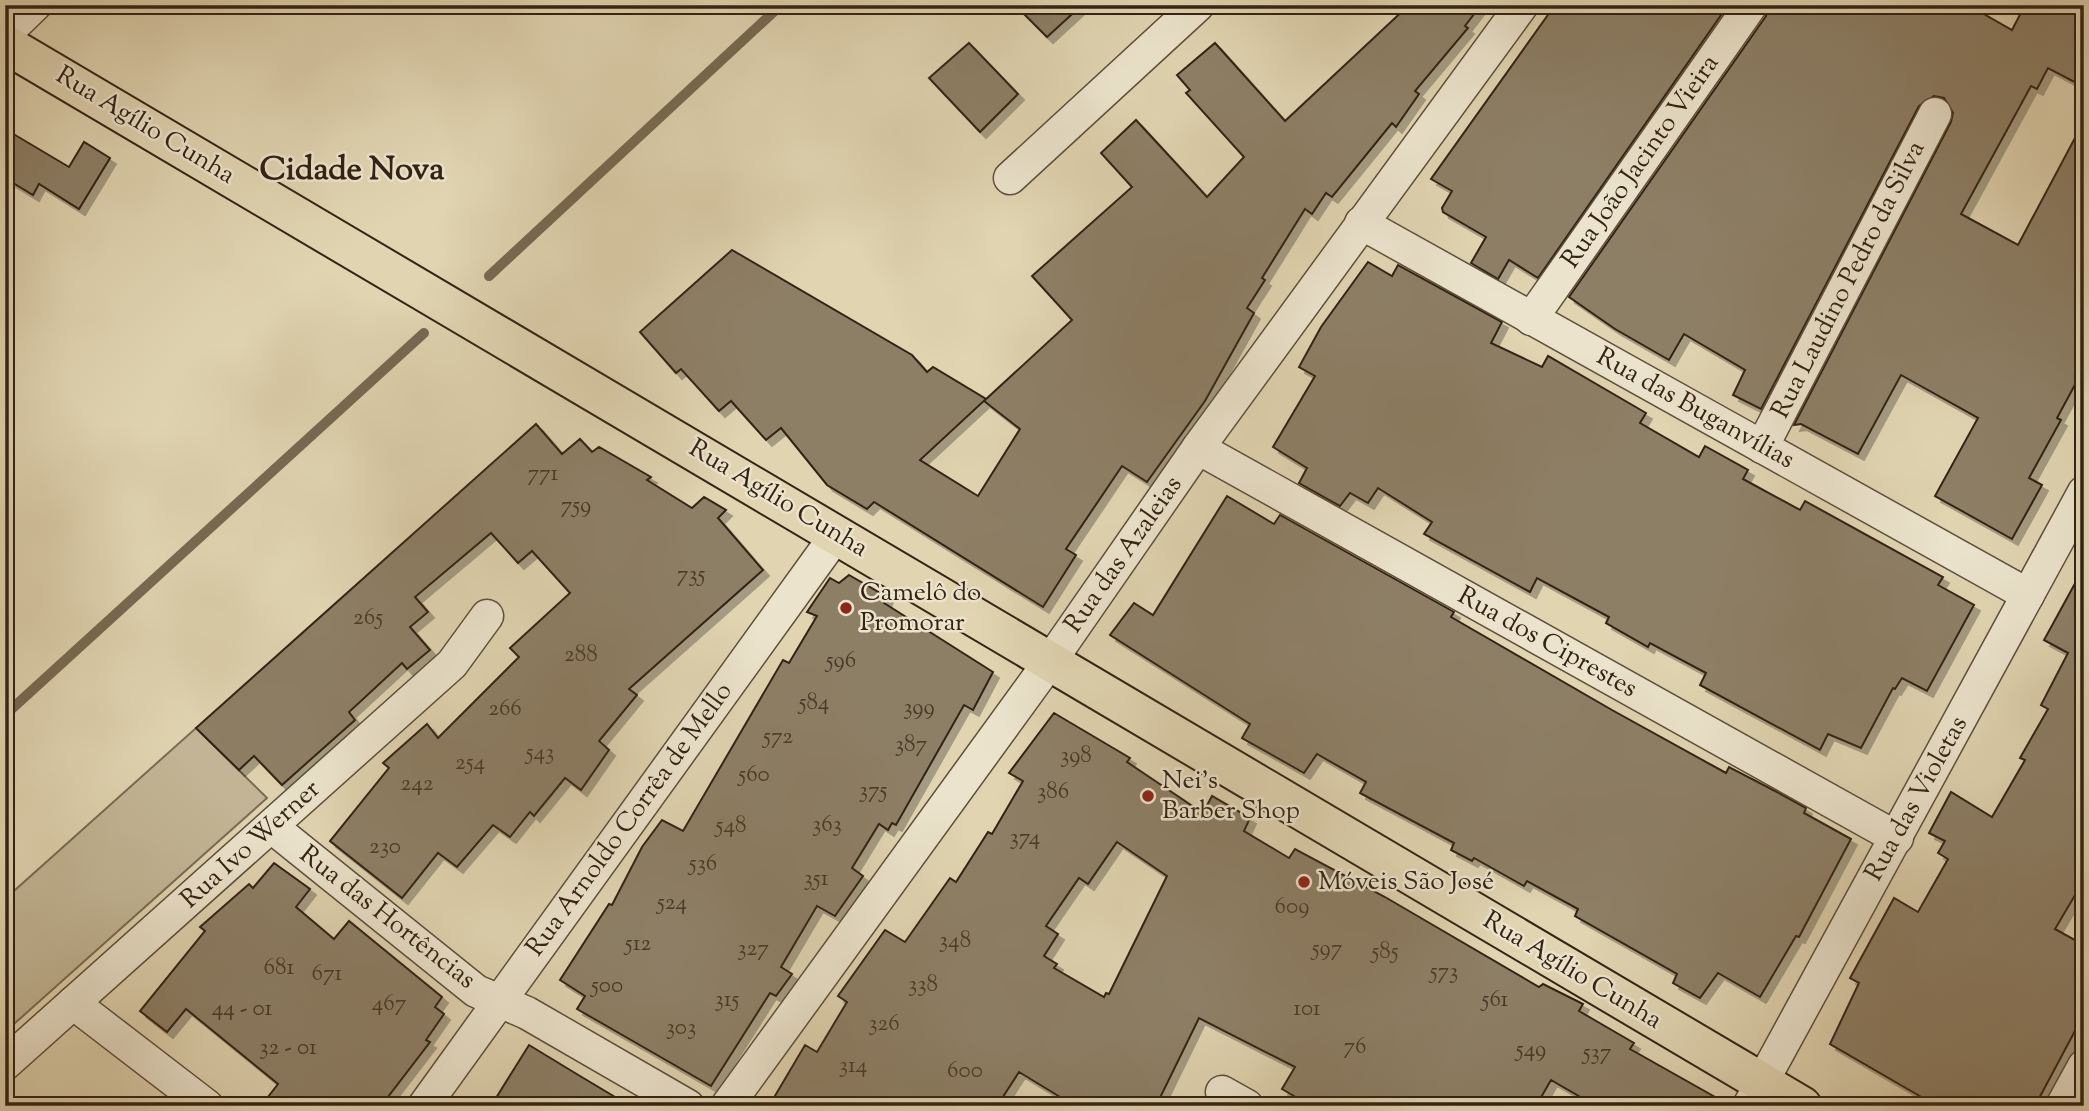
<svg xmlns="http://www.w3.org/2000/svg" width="2089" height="1111" font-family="'Sorts Mill Goudy',serif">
<defs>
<filter id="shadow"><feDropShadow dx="6" dy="6" stdDeviation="0" flood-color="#0004"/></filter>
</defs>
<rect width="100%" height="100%" fill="#e0d4b1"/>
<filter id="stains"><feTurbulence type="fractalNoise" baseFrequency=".00286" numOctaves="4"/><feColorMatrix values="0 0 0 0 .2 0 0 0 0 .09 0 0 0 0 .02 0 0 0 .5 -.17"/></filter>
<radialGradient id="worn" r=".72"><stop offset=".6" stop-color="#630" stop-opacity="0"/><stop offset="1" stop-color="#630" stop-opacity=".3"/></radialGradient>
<polygon fill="#c3b696" stroke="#7b6c55" stroke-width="2" points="196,728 267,798 5,1032 5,899"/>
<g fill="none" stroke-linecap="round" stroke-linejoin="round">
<g stroke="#776952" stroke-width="10">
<polyline points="489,276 781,5"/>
<polyline points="5,715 424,333"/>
</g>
</g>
<g fill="#8d7f66" stroke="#332314" stroke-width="2" fill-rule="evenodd" filter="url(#shadow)">
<polygon points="1015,5 1082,5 1047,37"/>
<polygon points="1409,5 1481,5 1465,26 1468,28 1415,91 1419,94 1396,127 1392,123 1332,197 1326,193 1312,214 1305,209 1262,278 1265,280 1247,308 1254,313 1205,401 1147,482 1122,466 1066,549 1076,555 1043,607 874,502 867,509 827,485 781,428 766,440 731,401 719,411 681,369 676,373 640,332 732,250 912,355 927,372 933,367 986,399 920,460 978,496 1020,429 984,401 1072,320 1032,276 1132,187 1101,153 1136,120 1207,197 1244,157 1186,93 1190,90 1177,75 1215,43 1285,121"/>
<polygon points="1555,5 1728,5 1538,278 1509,260 1498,279 1471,263 1486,237 1443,212 1442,208 1452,191 1431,179"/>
<polygon points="1769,5 1968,5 2012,30 2025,5 2084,5 2084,87 2048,68 2037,89 2031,86 1961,214 2018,245 2084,121 2084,368 2057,418 2061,420 2029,478 2042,485 2012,539 1935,496 1978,418 1901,375 1858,454 1801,424 1794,425 1951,122 1953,113 1944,98 1934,96 1919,106 1761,409 1733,395 1745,370 1684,334 1669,360 1615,329 1569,297 1766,16"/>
<polygon points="969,43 1018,94 980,132 929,78"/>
<polygon points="5,129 69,167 84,142 110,158 79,209 39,184 33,195 5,178"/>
<polygon points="1368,262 1392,276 1398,265 1502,322 1491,343 1542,367 1548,356 1646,413 1640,423 1699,457 1705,446 1748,470 1743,479 1800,510 1805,501 1943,577 1938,585 1974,605 1927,691 1902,678 1895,689 1893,688 1861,748 1828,734 1820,750 1700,685 1706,673 1650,643 1648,647 1606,623 1609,617 1537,578 1530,592 1424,534 1432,522 1378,488 1368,503 1350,493 1340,506 1299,483 1307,468 1273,447 1315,376 1299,367 1321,327"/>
<polygon points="536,424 562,454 580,439 592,452 599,447 651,477 647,480 692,508 704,497 726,510 718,518 763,570 629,689 637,695 599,741 609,750 581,790 565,778 534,816 530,812 510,837 493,825 457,867 438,853 402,898 330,841 389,768 383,763 427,724 438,738 519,657 510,648 570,593 532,551 518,563 491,533 415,597 428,612 410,627 430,650 407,669 402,663 349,712 355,720 282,785 254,756 239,770 196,728"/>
<polygon points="1227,496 1274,524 1280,515 1454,612 1451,617 1612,710 1726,773 1729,767 1777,792 1806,808 1804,813 1851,839 1799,937 1796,936 1760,997 1718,973 1700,998 1673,983 1677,974 1575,916 1578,909 1527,881 1524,886 1474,858 1472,861 1451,850 1454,843 1360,793 1366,782 1317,754 1304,773 1242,738 1250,724 1110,635 1134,603 1153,615"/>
<polygon points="2084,567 2084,880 2055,929 2084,945 2084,1014 2035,1106 1937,1106 1830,1044 1859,983 1850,978 1894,898 1918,912 1948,859 1938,853 1945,841 1929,833 1951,792 1992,817 2025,760 2020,758 2048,709 2041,705 2068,653 2044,640"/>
<polygon points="849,575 887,597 884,603 993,672 973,710 964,705 896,825 892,823 888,830 879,824 852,868 863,876 835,916 817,906 781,967 792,974 776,996 770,993 711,1086 577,1009 585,996 560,980 609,904 612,905 642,847 662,820 683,831 783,660 789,663 817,616 807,612 830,578 839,583"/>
<path d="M 1054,713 L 1130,758 L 1127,762 L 1203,813 L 1212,796 L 1250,818 L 1244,831 L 1289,858 L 1295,849 L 1385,897 L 1539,987 L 1543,984 L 1583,1004 L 1579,1011 L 1634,1043 L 1630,1049 L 1731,1106 L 1596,1106 L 1551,1080 L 1536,1106 L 1311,1106 L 1282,1089 L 1295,1067 L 1199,1018 L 1156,1106 L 1075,1106 L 1019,1072 L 997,1106 L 769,1106 L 805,1045 L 817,1052 L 847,1002 L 838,996 L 885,930 L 905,942 L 950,878 L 956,882 L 988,832 L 992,834 L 1023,781 L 1009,773 ZM 1117,842 L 1167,876 L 1109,994 L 1106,993 L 1104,997 L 1054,968 L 1057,964 L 1044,956 L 1058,934 L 1046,926 L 1079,878 L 1088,884 Z"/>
<polygon points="274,863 310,889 296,907 334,939 349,921 442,997 435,1007 444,1014 426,1040 430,1042 381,1106 261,1106 278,1084 186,1009 167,1032 140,1011 205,931 200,927 249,884 253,888"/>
<polygon points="529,1045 575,1073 630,1106 491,1106"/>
</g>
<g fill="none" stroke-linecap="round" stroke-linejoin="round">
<defs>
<g id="minor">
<polyline points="5,34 35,5"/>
<polyline points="1010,178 1198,5"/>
<polyline points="1361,223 2028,595"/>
<polyline points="1531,319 1751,5"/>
<polyline points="1762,447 1935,114"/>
<polyline points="1198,448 1897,838"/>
<polyline points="272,827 476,991 527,1013 688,1106"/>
<polyline points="73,1003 207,1106"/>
<polyline points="5,1064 452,664 487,616"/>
<polyline points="1222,1092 1247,1106"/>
<polyline points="424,1106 837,534"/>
<polyline points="727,1106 1051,660 1198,448 1522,5"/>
<polyline points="1749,1106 2084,492"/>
<polyline points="2062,1106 2084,1066"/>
</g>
<polyline id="major" points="5,44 1802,1106"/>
</defs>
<use href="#minor" stroke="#5e4f3b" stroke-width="35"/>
<use href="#major" stroke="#332314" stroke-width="42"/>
<use href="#minor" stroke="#ebe3cc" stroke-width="32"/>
<use href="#major" stroke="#e0d4b1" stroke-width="38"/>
</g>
<g fill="#8f2418" stroke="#ebe3cc" stroke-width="2.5">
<circle cx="846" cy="608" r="7"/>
<circle cx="1148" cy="796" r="7"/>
<circle cx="1304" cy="882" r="7"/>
</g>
<g text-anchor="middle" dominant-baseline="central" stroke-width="5" stroke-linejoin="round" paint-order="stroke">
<g font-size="23" fill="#4a3a28">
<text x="543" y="474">771</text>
<text x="576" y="506">759</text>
<text x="691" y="575">735</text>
<text x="368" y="618">265</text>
<text x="581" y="655">288</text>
<text x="841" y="661">596</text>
<text x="814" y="703">584</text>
<text x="919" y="708">399</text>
<text x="505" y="709">266</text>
<text x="778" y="737">572</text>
<text x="911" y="745">387</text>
<text x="540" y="753">543</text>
<text x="1076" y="756">398</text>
<text x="470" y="763">254</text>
<text x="754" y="775">560</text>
<text x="417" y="784">242</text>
<text x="873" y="791">375</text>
<text x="1053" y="792">386</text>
<text x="827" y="825">363</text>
<text x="731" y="826">548</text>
<text x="1025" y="838">374</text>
<text x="385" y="847">230</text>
<text x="703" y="864">536</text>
<text x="816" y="879">351</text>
<text x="672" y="903">524</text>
<text x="1292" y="907">609</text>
<text x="955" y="941">348</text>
<text x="638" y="944">512</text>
<text x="753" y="949">327</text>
<text x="1327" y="949">597</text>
<text x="1385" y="952">585</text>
<text x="279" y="968">681</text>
<text x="1444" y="972">573</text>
<text x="327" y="974">671</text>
<text x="923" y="985">338</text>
<text x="607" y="986">500</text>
<text x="727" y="1000">315</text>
<text x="1495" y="1000">561</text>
<text x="389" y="1004">467</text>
<text x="242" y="1009">44 - 01</text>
<text x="1307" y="1009">101</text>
<text x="884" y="1024">326</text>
<text x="681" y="1028">303</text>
<text x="1355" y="1047">76</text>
<text x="288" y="1048">32 - 01</text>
<text x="1531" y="1050">549</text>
<text x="1597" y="1053">537</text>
<text x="853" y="1066">314</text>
<text x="965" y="1071">600</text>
</g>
<g font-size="26" fill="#332314" stroke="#ebe3cc">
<text transform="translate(145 126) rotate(31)">Rua Agílio Cunha</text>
<text transform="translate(1641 162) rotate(-55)">Rua João Jacinto Vieira</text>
<text transform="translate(1849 280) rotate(-63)">Rua Laudino Pedro da Silva</text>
<text transform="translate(1695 409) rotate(29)">Rua das Buganvílias</text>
<text transform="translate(778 499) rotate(31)">Rua Agílio Cunha</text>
<text transform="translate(1124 555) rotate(-55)">Rua das Azaleias</text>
<text transform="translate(1547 643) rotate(29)">Rua dos Ciprestes</text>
<text transform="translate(1917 799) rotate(-61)">Rua das Violetas</text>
<text transform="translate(630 820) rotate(-54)">Rua Arnoldo Corrêa de Mello</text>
<text transform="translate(251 845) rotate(-42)">Rua Ivo Werner</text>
<text transform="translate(387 918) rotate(38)">Rua das Hortências</text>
<text transform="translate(1572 971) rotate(31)">Rua Agílio Cunha</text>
</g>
<g font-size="26" fill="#332314" stroke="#ebe3cc" text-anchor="start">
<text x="860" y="593">Camelô do<tspan x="860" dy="30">Promorar</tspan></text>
<text x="1162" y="781">Nei's<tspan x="1162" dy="30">Barber Shop</tspan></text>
<text x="1318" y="882">Móveis São José</text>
</g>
<g font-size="33" font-weight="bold" fill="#332314" stroke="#ebe3cc">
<text x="352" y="171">Cidade Nova</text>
</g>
</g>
<rect width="2089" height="1111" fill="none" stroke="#e0d4b1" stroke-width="28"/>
<rect x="7" y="7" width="2075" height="1097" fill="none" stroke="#332314" stroke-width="3.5"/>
<rect x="14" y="14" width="2061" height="1083" fill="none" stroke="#332314" stroke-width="2"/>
<rect width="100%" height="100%" filter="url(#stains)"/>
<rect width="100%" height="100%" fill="url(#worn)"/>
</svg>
